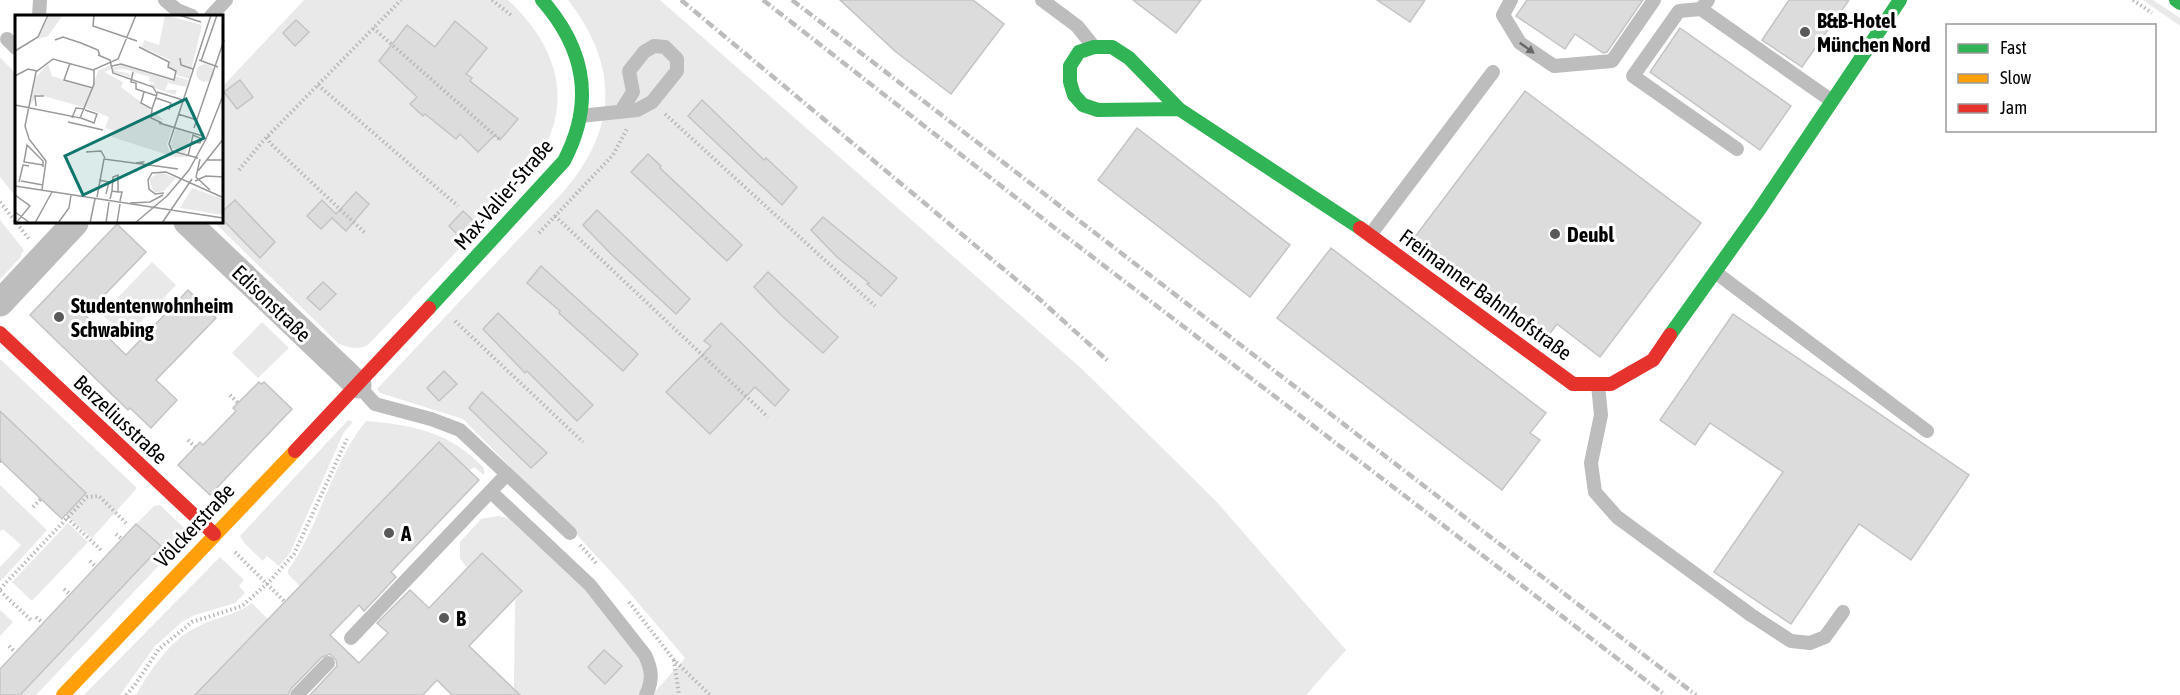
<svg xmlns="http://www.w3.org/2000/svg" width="2180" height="695" font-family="'Asap Condensed',sans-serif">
<rect width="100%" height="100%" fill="#fff"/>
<g fill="#e9e9e9">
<path d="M 304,0 L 508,0 C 548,37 572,86 548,140 C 540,160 525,177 512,193 L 368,345 C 358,350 349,348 339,344 L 214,222 L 222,222 L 222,87 Z"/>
<path d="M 568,0 L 660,0 L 1082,369 L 1215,500 L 1346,650 L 1306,695 L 652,695 L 685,658 L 622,584 L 578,536 L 463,419 L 380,393 L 377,389 L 564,191 C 618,128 619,66 568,0 Z"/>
<polygon points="2143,0 2153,0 2180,18 2180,26"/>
<polygon points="0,57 16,74 16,197 0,177"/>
<polygon points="0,220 24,250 19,259 0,279"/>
<polygon points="152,262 176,285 126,337 102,314"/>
<polygon points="262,322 289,348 258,378 232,353"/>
<polygon points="0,359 137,488 92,538 66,515 86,493 0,411"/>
<polygon points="348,420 353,422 344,432 290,553 279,566 267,556 263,561 245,544 240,536"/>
<path d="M 366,421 C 414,425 450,432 484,468 L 484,475 L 474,467 L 469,471 L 438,442 L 300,586 L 288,574 L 288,570 C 321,525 330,465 366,421 Z"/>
<polygon points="0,485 47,530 0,582 0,567 21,545 3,529 0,531"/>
<polygon points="160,505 185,529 186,537 36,695 20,695 160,547 136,524 154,506"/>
<path d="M 498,516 L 508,518 L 518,525 L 584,587 L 640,658 C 645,671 648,683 639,695 L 520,695 L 514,689 L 515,601 L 522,591 L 482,553 L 467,568 L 460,558 L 460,542 L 481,519 Z"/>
<polygon points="68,523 88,542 32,601 12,582"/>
<polygon points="220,557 244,580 239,586 245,593 235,603 192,616 182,622 155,646 120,695 84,695"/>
<path d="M 252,603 L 268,619 L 195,695 L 136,695 C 151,669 170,640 197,627 C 215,617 235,616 252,603 Z"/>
<polygon points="0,610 13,622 0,636"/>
</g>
<g fill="#dcdcdc" stroke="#c4c4c4" stroke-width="1.5">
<polygon points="840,0 973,0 1004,24 951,94 896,52"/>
<polygon points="1133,0 1201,0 1176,33"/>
<polygon points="1377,0 1425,0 1410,22"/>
<polygon points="1527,0 1643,0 1607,52 1603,53 1575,34 1565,49 1516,16"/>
<polygon points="1789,0 1849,0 1802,67 1762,40"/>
<polygon points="296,20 309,32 295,46 283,33"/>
<polygon points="455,21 487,48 466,74 472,78 470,81 518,119 500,140 495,135 478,152 460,134 456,139 425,114 423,116 410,104 417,97 379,61 407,25 435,47"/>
<polygon points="1680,28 1791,106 1760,150 1650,72"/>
<polygon points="240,80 253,97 237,109 224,92"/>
<polygon points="1525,91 1701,223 1600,357 1557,324 1545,340 1411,242"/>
<polygon points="702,100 764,160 766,158 797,187 782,205 688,116"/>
<polygon points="1137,128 1290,245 1250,297 1098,180"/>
<polygon points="648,154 661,166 660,168 742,245 727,261 631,172"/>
<polygon points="356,192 369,204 346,231 332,218 333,217 321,229 307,216 322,200 336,214"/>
<polygon points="235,200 275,242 260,258 222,219 222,212"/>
<polygon points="597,210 690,299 676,314 611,254 583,225"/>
<polygon points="463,211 476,223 462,239 449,226"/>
<polygon points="823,217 897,278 881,296 867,284 869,283 837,257 811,230"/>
<polygon points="117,224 146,252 85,315 126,355 188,290 216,318 156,380 177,400 151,428 130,408 128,410 30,315"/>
<polygon points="1331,248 1546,413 1530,433 1540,440 1502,490 1277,318"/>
<polygon points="541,266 638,354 623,371 559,313 560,311 527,283"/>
<polygon points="768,272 838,337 823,353 781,315 754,287"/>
<polygon points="323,282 336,294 320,310 307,298"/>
<polygon points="498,313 593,405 577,421 527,371 525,373 483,329"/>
<polygon points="1733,314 1969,475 1911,560 1859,524 1791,624 1714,572 1783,472 1710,423 1695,445 1660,420"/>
<polygon points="721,323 789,390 775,406 755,387 710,434 666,392 711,346 704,341"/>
<polygon points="444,371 457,384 439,401 427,388"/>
<polygon points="259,382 261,384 264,382 292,409 210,495 178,465 200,442 203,445 236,411 233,408"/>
<polygon points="482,392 547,453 531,468 469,408"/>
<polygon points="0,411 86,493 62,519 0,460"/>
<polygon points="439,442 479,480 391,572 396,577 364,611 359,605 330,635 359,663 388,633 377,623 410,590 429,608 482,553 522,591 469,646 520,695 452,695 437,680 423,695 310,695 337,666 336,660 330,654 322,657 291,689 288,695 195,695"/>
<polygon points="136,524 161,546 20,695 0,695 0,669"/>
<polygon points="604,650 622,666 605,684 588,667"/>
</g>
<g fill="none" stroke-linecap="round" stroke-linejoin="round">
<g stroke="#b8b8b8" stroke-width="4" stroke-dasharray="1.5 3" stroke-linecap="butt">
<polyline points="492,0 512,16"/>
<polyline points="2133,0 2152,13"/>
<polyline points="373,28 499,139"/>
<polyline points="318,85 458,206"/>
<polyline points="665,114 875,306"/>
<polyline points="267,137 270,143 365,233"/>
<polyline points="239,170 264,140 401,0"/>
<polyline points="0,202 29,239"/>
<polyline points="555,216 768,417"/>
<polyline points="539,233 613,155 628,127"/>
<polyline points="455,321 583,442"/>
<polyline points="230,395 238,403"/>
<polyline points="188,440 195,447"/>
<polyline points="0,461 1,461"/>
<polyline points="33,507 41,499"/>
<polyline points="67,518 101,550"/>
<polyline points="116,534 122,539"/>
<polyline points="580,545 597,564"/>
<polyline points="235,552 285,602"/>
<polyline points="90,561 96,567"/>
<polyline points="0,589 87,497 99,496 126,523"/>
<polyline points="64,589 70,594"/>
<polyline points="0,591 32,621"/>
<polyline points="629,602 674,660 710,695"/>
<polyline points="36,617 43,623"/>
<polyline points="9,646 15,652"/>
<polyline points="674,660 679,695"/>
<polyline points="126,695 134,686 159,649 192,622 242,606 268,583 294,554 347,439"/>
</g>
<g stroke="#bdbdbd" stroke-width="14">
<polyline points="165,0 177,10 192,16"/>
<polyline points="1042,0 1077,26 1094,47"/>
<polyline points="1511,0 1503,15 1520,43 1554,66 1612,61 1654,0"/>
<polyline points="1708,0 1701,9 1832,101"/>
<polyline points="1701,9 1679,11 1633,76 1737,149"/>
<polyline points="39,16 40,0"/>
<polyline points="211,16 226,0"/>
<polyline points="7,39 16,48"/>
<polyline points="580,116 637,110 652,102 677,71 677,59 665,47 654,46 644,52 629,71 633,92 621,111"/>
<polyline points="1370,235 1493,72"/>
<polyline points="1715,272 1927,431"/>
<polyline points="358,385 375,404 431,419 460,430 570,533"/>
<polyline points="1598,385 1601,415 1591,463 1595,492 1617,517 1751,615 1791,641 1810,643 1825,637 1843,612"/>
<path d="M 491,492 L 590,585 L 645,655 C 652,670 653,680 646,695"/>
<polyline points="351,638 507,474"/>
<polyline points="297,695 328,663"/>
</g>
<g stroke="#bdbdbd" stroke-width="27">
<polyline points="187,222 358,385"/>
<polyline points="0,303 75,223"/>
</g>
<g stroke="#30b455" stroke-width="14">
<polyline points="2176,0 2180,3"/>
<polyline points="1179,109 1098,110 1083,105 1074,95 1070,82 1070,66 1079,52 1094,47 1112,47 1129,58 1179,109 1360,228"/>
<path d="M 429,308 L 564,161 C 595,102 585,49 542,0"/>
<polyline points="1670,335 1759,210 1900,0"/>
</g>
<polyline stroke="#ff9f0a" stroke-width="14" points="63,695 295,451"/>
<g stroke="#e5322d" stroke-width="14">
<polyline points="1360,228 1573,384 1611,384 1653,360 1670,335"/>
<polyline points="0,333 214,534"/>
<polyline points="295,451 429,308"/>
</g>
<g stroke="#bdbdbd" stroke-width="4.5" stroke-dasharray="9 3 1.5 3" stroke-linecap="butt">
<polyline points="681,0 1037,297 1109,362"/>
<polyline points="763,0 1060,232 1665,695"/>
<polyline points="792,0 1696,695"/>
</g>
</g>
<defs><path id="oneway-solid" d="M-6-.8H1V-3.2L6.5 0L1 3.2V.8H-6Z" transform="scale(1.5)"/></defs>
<use fill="#686868" href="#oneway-solid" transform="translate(1527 48) rotate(36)"/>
<g fill="#595959" stroke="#fff" stroke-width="2">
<circle cx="1805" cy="32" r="6"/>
<circle cx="1555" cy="234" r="6"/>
<circle cx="59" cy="317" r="6"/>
<circle cx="389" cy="533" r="6"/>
<circle cx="444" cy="618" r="6"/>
</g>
<g text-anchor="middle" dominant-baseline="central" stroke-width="6" stroke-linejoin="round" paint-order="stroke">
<g font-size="21" font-weight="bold" fill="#000" stroke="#fff" text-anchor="start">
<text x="1817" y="20">B&amp;B-Hotel<tspan x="1817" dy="24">München Nord</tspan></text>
<text x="1567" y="234">Deubl</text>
<text x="71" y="305">Studentenwohnheim<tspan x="71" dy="24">Schwabing</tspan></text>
<text x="401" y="533">A</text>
<text x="456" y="618">B</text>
</g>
<g font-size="21" fill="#000" stroke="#fff">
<text transform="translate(503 194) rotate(-49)">Max-Valier-Straße</text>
<text transform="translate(1486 294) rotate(36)">Freimanner Bahnhofstraße</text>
<text transform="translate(272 303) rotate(44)">Edisonstraße</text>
<text transform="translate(121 419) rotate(43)">Berzeliusstraße</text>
<text transform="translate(194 525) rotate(-47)">Völckerstraße</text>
</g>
</g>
<g transform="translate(15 15)">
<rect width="208" height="208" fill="#fff"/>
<path d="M 34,0 L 48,0 L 33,21 L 23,24 ZM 150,0 L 187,10 L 174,64 L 162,60 L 153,50 L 155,45 L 127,32 L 129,25 L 144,30 ZM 33,49 L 37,61 L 77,74 L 83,56 L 96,50 L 96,54 L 89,57 L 108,67 L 106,72 L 149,105 L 134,104 L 158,111 L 152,129 L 154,136 L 175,142 L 159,142 L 97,122 L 99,115 L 90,113 L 94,102 L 71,93 L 22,79 L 15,91 L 21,62 ZM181 58a9 9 0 1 1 18 0a9 9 0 1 1-18 0ZM 107,50 L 157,66 L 160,61 L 173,65 L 171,72 L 153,68 L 150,75 L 162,75 L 160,80 L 140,73 L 134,70 L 140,68 L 134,66 L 135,62 L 109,54 L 98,55 L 116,59 L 115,62 L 98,57 L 98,53 ZM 161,113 L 177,118 L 170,139 L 155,132 ZM 145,157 L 161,163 L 149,176 L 139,178 L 134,164 ZM 177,173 L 208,184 L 208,200 L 165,193 Z" fill="#e9e9e9"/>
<path fill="none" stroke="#999" stroke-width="1.5" d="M 79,0 L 78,11 L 122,26M 164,0 L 186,7M 40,25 L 48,22 L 66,28 L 83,35 L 85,41M 0,36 L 23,22 L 33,0M 83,40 L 95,45 L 98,58 L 138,72 L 142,79 L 137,94 L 126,88 L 129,77M 165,43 L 166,50 L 178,54M 184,45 L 203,52M 186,46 L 202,0M 55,48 L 49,65 L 78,73M 97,51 L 106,49 L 159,65 L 161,56 L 153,52 L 154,47 L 124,32M 118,57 L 116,67 L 121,68 L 121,74 L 142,81M 0,61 L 13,54 L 22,56M 142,77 L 168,85M 141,83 L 156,88 L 154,95M 0,90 L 65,103 L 79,69 L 79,55M 21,91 L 20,81 L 29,81M 137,94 L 136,103 L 147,108M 163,99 L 182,105M 57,103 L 61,93 L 70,94M 66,103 L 79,108 L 82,99 L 70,95M 53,107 L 88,115M 144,108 L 188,121M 179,113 L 209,25M 71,137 L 86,136 L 90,143M 173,141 L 178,120 L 187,124 L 185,128 L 177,127M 183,143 L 157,136 L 154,129 L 196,0M 185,144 L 181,162 L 195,175M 191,145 L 209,145M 127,149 L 163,154M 28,152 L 28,146 L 12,130 L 9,147 L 28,150M 183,156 L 209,123M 84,165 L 94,167 L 91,179M 6,166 L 28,170M 180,166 L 191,161 L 209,162M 4,167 L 8,150 L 14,151M 0,171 L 208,203M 27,175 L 31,146 L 14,124 L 10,111 L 21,57 L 38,44 L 78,55 L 103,44 L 121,0M 97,176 L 98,162 L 103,160 L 103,177M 149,178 L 140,179 L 134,174 L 133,165 L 137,158 L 151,157 L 209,183M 0,180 L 15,191 L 1,208M 82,182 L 89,144 L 126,149 L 128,147 L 121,148M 95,184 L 97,176 L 103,177 L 107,177 L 105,186M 115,188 L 135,187 L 148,180M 0,197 L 15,208M 20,208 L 37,177M 43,208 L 54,193 L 56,180M 75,208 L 80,184M 91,208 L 94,187M 102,208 L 105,189M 120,208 L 152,181 L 174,155 L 191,124 L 209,78M 147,208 L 177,164"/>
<path fill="#0f766e" fill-opacity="0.15" stroke="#0f766e" stroke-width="3" d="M 171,84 L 189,123 L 68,180 L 50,141 Z"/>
<rect width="208" height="208" fill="none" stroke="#000" stroke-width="3"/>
</g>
<rect x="1946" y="24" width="210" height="108" fill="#ffffff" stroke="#999999" stroke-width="1.5"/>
<rect x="1958" y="44" width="30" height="9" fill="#30b455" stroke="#999999" stroke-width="1.5"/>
<text x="2000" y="54" font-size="18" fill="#000000">Fast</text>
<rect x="1958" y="74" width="30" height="9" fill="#ff9f0a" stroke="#999999" stroke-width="1.5"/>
<text x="2000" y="84" font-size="18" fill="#000000">Slow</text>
<rect x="1958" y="104" width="30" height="9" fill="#e5322d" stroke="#999999" stroke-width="1.5"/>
<text x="2000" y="114" font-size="18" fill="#000000">Jam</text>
</svg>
